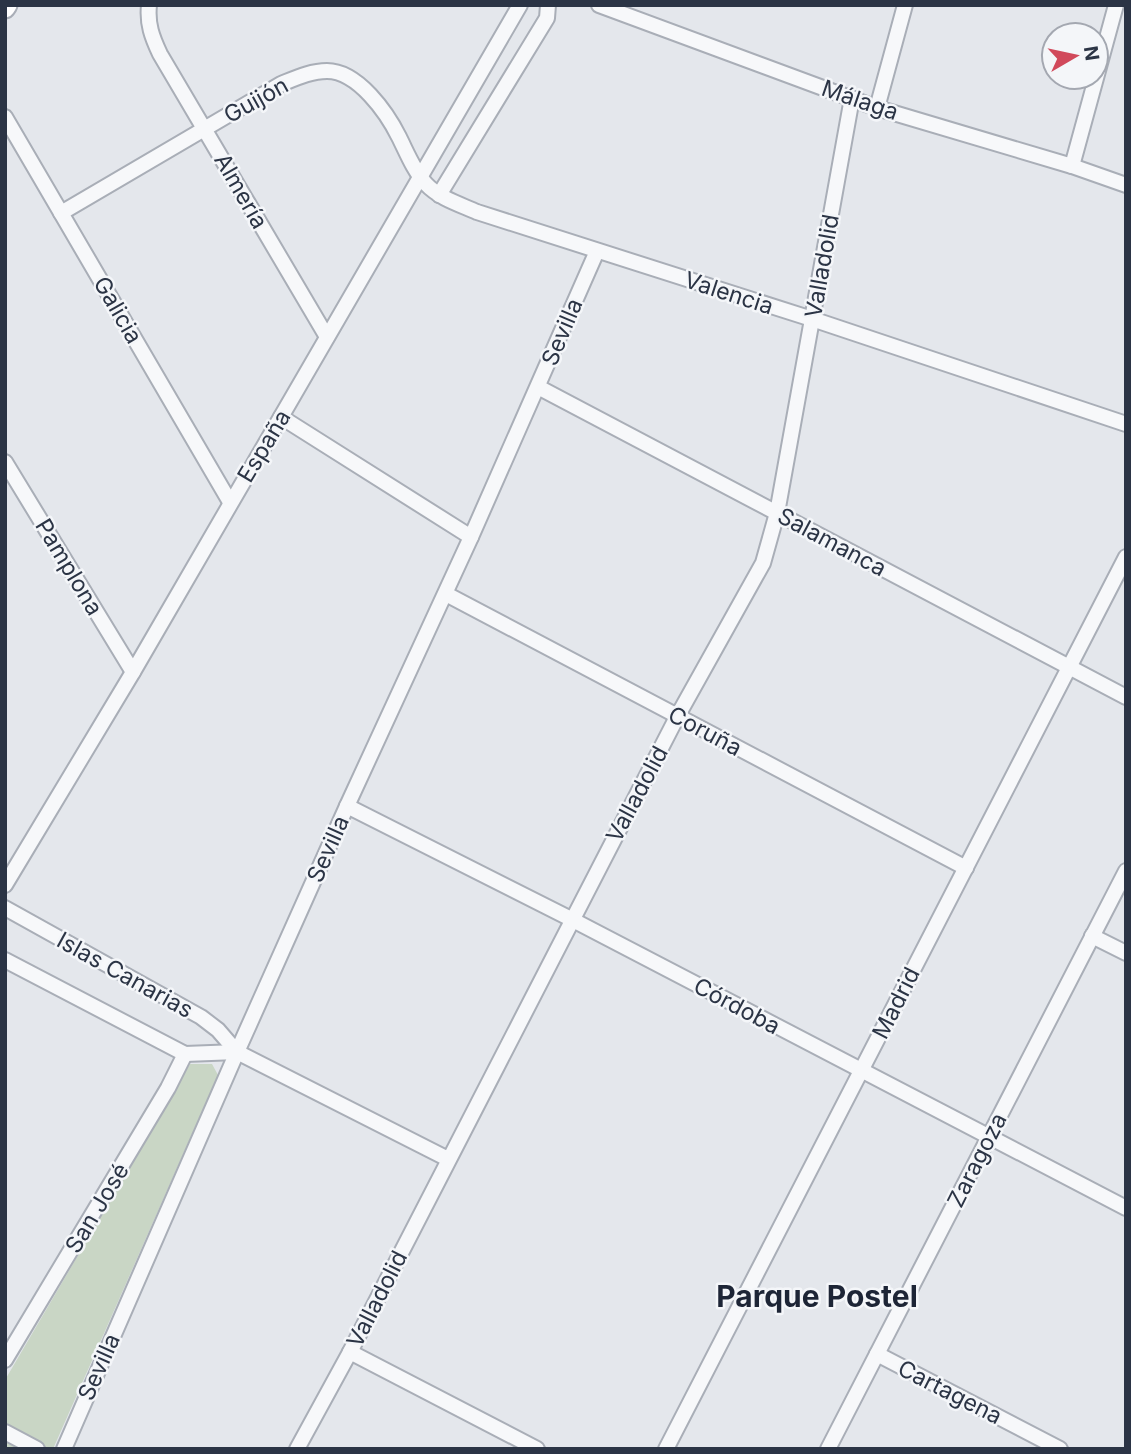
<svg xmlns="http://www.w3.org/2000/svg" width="1131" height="1454" font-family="Inter,sans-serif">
<rect width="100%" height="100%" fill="#e4e7ec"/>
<polygon fill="#c9d6c5" points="190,1064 212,1064 218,1075 53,1449 5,1449 5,1380"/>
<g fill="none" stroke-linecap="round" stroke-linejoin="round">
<defs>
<g id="street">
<path d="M 149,5 C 147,24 152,37 160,54 L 327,337"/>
<polyline points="599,5 877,108 1072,166 1126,185"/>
<polyline points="877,108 905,5"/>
<polyline points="5,117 230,502"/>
<polyline points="1072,166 1116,5"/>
<polyline points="439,195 547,18 548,5"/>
<path d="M 61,213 L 281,84 C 296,78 311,71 327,71 C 358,71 387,113 399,137 C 407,153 414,171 426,184 C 439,198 459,204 477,212 L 812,319 L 1126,424"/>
<polyline points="538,387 1126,697"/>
<polyline points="281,417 471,537"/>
<polyline points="5,462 133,672"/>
<polyline points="446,594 966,868"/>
<polyline points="347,806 571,919 1126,1208"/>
<polyline points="5,885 133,672 520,5"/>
<polyline points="5,908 201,1017 218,1030 237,1052"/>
<polyline points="1092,936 1126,953"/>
<polyline points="5,960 185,1054 237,1052 448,1159"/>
<polyline points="350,1352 537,1449"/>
<polyline points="877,1354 1060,1449"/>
<polyline points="5,1360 168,1088 185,1054"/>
<polyline points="5,1432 37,1449"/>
<polyline points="64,1449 237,1052 347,806 471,537 597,251"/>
<polyline points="297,1449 350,1352 677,717 763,563 777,513 852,98"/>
<polyline points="666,1449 1126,557"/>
<polyline points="828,1449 1126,871"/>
</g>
<polyline id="secondary" points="5,8 7,5"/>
</defs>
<use href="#street" stroke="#a9aeb7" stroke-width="18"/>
<use href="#secondary" stroke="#a9aeb7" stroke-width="23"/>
<use href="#street" stroke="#f7f8fa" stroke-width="14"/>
<use href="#secondary" stroke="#fff" stroke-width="19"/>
</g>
<g text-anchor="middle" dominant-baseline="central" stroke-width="5" stroke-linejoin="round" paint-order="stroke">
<g font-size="23" fill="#2b3445" stroke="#f4f6f9">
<text transform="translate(256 100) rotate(-29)">Guijón</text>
<text transform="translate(860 100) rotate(19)">Málaga</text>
<text transform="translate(241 191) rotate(60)">Almería</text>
<text transform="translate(822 266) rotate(-80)">Valladolid</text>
<text transform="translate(729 293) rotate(18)">Valencia</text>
<text transform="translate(118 310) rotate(60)">Galicia</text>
<text transform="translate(562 332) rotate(-67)">Sevilla</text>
<text transform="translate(264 446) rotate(-59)">España</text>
<text transform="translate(832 542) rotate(28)">Salamanca</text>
<text transform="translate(69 567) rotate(59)">Pamplona</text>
<text transform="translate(705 731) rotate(28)">Coruña</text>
<text transform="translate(637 794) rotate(-62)">Valladolid</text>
<text transform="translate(328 849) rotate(-66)">Sevilla</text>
<text transform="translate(125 975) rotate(29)">Islas Canarias</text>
<text transform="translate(896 1003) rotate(-63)">Madrid</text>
<text transform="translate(737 1006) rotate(28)">Córdoba</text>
<text transform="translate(977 1160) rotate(-63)">Zaragoza</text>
<text transform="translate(97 1208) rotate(-59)">San José</text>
<text transform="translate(377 1299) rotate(-63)">Valladolid</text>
<text transform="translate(99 1367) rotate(-66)">Sevilla</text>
<text transform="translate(950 1392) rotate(27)">Cartagena</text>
</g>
<g font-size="30" font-weight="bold" fill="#1d2536" stroke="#f4f6f9">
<text x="817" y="1296">Parque Postel</text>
</g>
</g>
<rect width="1131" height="1454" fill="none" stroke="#2b3445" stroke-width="14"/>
<g transform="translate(1075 56) rotate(81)"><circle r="33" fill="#f4f6f9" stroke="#a4a8b1" stroke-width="2"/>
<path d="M0-5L12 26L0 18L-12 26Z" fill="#d1495b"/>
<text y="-10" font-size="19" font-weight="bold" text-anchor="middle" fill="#2b3445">N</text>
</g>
</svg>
